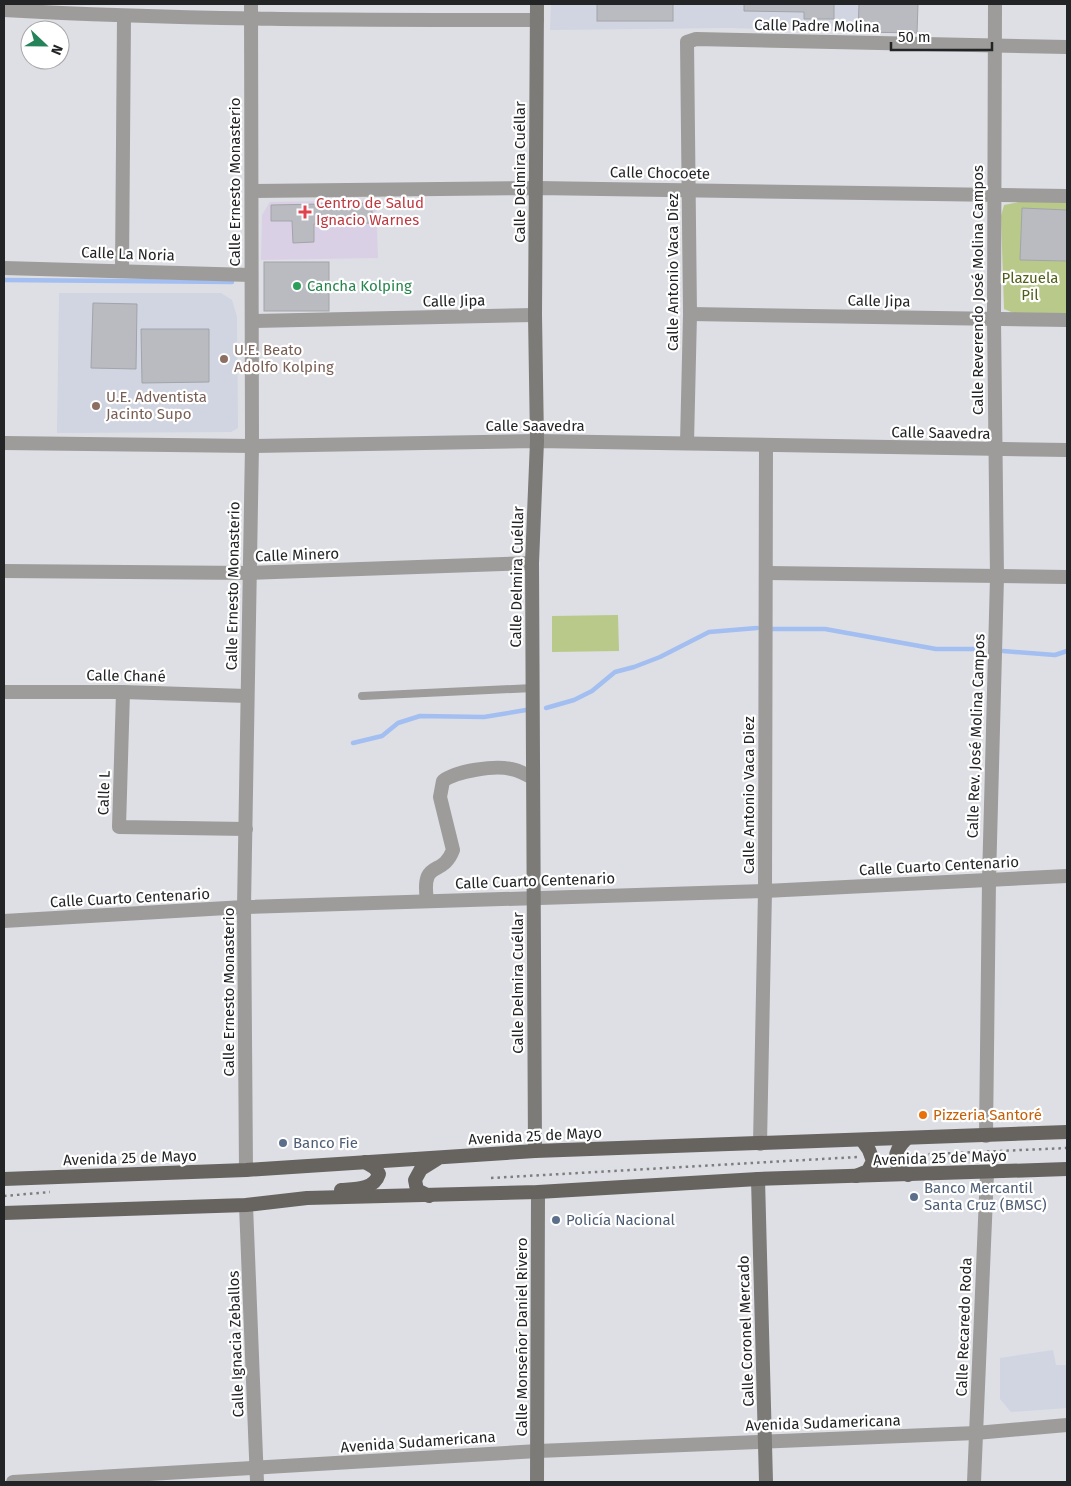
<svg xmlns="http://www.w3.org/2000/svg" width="1071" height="1486" font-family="'Fira Sans',sans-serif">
<rect width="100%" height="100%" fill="#dddfe4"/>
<g fill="#d0d5e1">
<polygon points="551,4 918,4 917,33 729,28 550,30"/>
<polygon points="59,293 221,293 232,300 237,317 238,428 231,432 57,433"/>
<polygon points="1053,1350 1056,1365 1067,1365 1067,1408 1011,1412 1000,1399 1000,1358"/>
</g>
<polygon fill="#dad0e5" points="376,200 378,258 261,260 262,215 270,202"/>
<g fill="#b8c989">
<polygon points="1019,202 1067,202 1067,210 1022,209 1021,260 1067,261 1067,313 1016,314 1004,309 1001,216 1004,205"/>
<polygon points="618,615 619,651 552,652 552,616"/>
</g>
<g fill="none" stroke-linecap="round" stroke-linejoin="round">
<g stroke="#a3bef0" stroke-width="4.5">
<polyline points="4,280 232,282"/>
<polyline points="772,629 825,629 936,649 982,649"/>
<polyline points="1003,651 1055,655 1067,651"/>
<polyline points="546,708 574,700 592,691 615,672 634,667 660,657 709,632 757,628"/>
<polyline points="353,743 382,736 398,723 420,716 484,717 526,710"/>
</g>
</g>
<g fill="#b9bbc0" stroke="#a2a4a9">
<rect x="597" y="4" width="76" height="17"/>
<polygon points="744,4 834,4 834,19 804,19 804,12 744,11"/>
<polygon points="859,4 918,4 917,33 858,32"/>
<polygon points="372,203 372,223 314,224 314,242 293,243 292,221 271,221 271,205"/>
<polygon points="1022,208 1067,210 1067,261 1020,260"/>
<rect x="264" y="262" width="65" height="49"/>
<polygon points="93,303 137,304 136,369 91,368"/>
<polygon points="141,329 209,329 209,382 142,383"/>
</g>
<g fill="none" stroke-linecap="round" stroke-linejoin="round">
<g stroke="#7b7d80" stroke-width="2.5" stroke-dasharray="2.5 4" stroke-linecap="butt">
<polyline points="909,1155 1067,1148"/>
<polyline points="491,1178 857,1157"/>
<polyline points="4,1196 50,1192"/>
</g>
<polyline stroke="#9d9c9a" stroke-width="8" points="362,696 533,688"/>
<g stroke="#9d9c9a" stroke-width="14">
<path d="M 4,10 C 182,20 359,20 537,20"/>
<polyline points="252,191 537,188 1067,196"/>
<polyline points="4,268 251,275"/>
<polyline points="122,270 124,17"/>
<polyline points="690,314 1067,320"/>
<polyline points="253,321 535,315"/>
<polyline points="4,443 252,446 537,441 1067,450"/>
<polyline points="687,443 690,314 687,42 696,39 1067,47"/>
<polyline points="4,571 249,573 532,563"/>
<polyline points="767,573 1067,577"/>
<polyline points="4,692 123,692 247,696"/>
<polyline points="123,692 119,827 246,829"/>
<path d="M 427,901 C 421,857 442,879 453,850 L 440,797 L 443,781 C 456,771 495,765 511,769 C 519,770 526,775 533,778"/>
<polyline points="4,921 244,907 765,891 1067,876"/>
<polyline points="986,1136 989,880 997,577 994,319 995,4"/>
<polyline points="760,1144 765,891 766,447"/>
<polyline points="246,1170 244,907 252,446 251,4"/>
<polyline points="246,1205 257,1482"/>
<polyline points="13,1482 538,1451 976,1433 1067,1425"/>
<polyline points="974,1482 987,1173"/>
</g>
<g stroke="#7d7b78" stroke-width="14">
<polyline points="535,1151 532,563 537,441 535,315 537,4"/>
<polyline points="758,1179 766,1482"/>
<polyline points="537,1482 538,1192"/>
</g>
<g stroke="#676460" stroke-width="14">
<path d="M 906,1139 C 893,1152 891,1165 908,1175"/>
<polyline points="856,1176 868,1171 873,1161 869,1150 862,1140"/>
<polyline points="4,1179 246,1170 535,1151 1067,1132"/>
<path d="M 341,1190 C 355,1189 374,1190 379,1174 L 375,1168 L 365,1162"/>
<polyline points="429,1196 417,1190 415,1180 421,1169 437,1159"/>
<polyline points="4,1213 246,1205 307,1198 538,1192 758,1179 1067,1169"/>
</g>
</g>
<path fill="#e0444e" stroke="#fff" stroke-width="2" d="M302.5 204.5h5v5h5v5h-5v5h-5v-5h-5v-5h5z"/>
<circle fill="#2e9e5b" stroke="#fff" stroke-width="2" cx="297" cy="286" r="5"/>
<g fill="#8d6e63" stroke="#fff" stroke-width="2">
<circle cx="224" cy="359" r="5"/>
<circle cx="96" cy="406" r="5"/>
</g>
<circle fill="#e8710a" stroke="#fff" stroke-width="2" cx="923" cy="1115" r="5"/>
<g fill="#5c6f8a" stroke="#fff" stroke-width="2">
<circle cx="283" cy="1143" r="5"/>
<circle cx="914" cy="1197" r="5"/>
<circle cx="556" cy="1220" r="5"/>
</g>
<g text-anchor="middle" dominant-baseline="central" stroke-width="4.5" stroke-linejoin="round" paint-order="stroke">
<g font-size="15" fill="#232426" stroke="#fff">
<text transform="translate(817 26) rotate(1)">Calle Padre Molina</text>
<text transform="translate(520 172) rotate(-90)">Calle Delmira Cuéllar</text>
<text transform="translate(660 173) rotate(1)">Calle Chocoete</text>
<text transform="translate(235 182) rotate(-90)">Calle Ernesto Monasterio</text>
<text transform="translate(128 254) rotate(2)">Calle La Noria</text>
<text transform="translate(673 272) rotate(-90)">Calle Antonio Vaca Diez</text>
<text transform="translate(978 290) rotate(-90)">Calle Reverendo José Molina Campos</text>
<text transform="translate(454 301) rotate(-1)">Calle Jipa</text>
<text transform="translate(879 301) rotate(1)">Calle Jipa</text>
<text x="535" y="426">Calle Saavedra</text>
<text transform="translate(941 433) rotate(1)">Calle Saavedra</text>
<text transform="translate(297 555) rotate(-2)">Calle Minero</text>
<text transform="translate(517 577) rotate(-89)">Calle Delmira Cuéllar</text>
<text transform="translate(233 586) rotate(-89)">Calle Ernesto Monasterio</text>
<text transform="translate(126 676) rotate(1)">Calle Chané</text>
<text transform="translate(976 736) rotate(-88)">Calle Rev. José Molina Campos</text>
<text transform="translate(104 793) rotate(-88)">Calle L</text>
<text transform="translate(749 795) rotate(-90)">Calle Antonio Vaca Diez</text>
<text transform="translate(939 866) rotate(-3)">Calle Cuarto Centenario</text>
<text transform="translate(535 881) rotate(-2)">Calle Cuarto Centenario</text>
<text transform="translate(130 898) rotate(-3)">Calle Cuarto Centenario</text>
<text transform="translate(518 983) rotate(-90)">Calle Delmira Cuéllar</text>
<text transform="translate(229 992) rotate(-90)">Calle Ernesto Monasterio</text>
<text transform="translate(535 1136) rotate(-3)">Avenida 25 de Mayo</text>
<text transform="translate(130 1158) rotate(-2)">Avenida 25 de Mayo</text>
<text transform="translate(940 1158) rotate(-2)">Avenida 25 de Mayo</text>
<text transform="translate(964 1327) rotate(-88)">Calle Recaredo Roda</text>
<text transform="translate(746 1331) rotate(-92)">Calle Coronel Mercado</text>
<text transform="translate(522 1337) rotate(-90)">Calle Monseñor Daniel Rivero</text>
<text transform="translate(236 1344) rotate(-92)">Calle Ignacia Zeballos</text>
<text transform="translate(823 1423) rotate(-2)">Avenida Sudamericana</text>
<text transform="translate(418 1442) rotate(-4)">Avenida Sudamericana</text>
</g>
<g font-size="15" fill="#be3a42" stroke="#fff" text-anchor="start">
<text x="316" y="203">Centro de Salud<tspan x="316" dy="17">Ignacio Warnes</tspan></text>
</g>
<g font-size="15" fill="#505f19" stroke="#fff">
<text x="1030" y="278">Plazuela<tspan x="1030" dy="17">Pil</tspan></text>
</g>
<g font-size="15" fill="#27864d" stroke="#fff" text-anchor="start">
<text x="307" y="286">Cancha Kolping</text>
</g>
<g font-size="15" fill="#785e54" stroke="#fff" text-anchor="start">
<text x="234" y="350">U.E. Beato<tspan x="234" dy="17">Adolfo Kolping</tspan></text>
<text x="106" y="397">U.E. Adventista<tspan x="106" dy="17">Jacinto Supo</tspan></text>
</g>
<g font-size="15" fill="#c56008" stroke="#fff" text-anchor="start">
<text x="933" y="1115">Pizzeria Santoré</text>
</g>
<g font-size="15" fill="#4e5e75" stroke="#fff" text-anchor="start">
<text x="293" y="1143">Banco Fie</text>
<text x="924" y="1188">Banco Mercantil<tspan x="924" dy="17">Santa Cruz (BMSC)</tspan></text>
<text x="566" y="1220">Policía Nacional</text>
</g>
</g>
<rect width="1071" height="1486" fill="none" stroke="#232426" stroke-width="10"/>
<g transform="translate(45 45) rotate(112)"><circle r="24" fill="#ffffff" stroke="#a7a7a8"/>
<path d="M0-4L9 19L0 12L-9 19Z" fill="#25835a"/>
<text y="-8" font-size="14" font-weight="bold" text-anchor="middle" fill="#232426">N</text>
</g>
<path d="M891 42v8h101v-8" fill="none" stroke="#232426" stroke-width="2.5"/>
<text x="898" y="42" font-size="15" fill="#232426" stroke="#ffffff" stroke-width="4" paint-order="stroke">50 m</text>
</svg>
